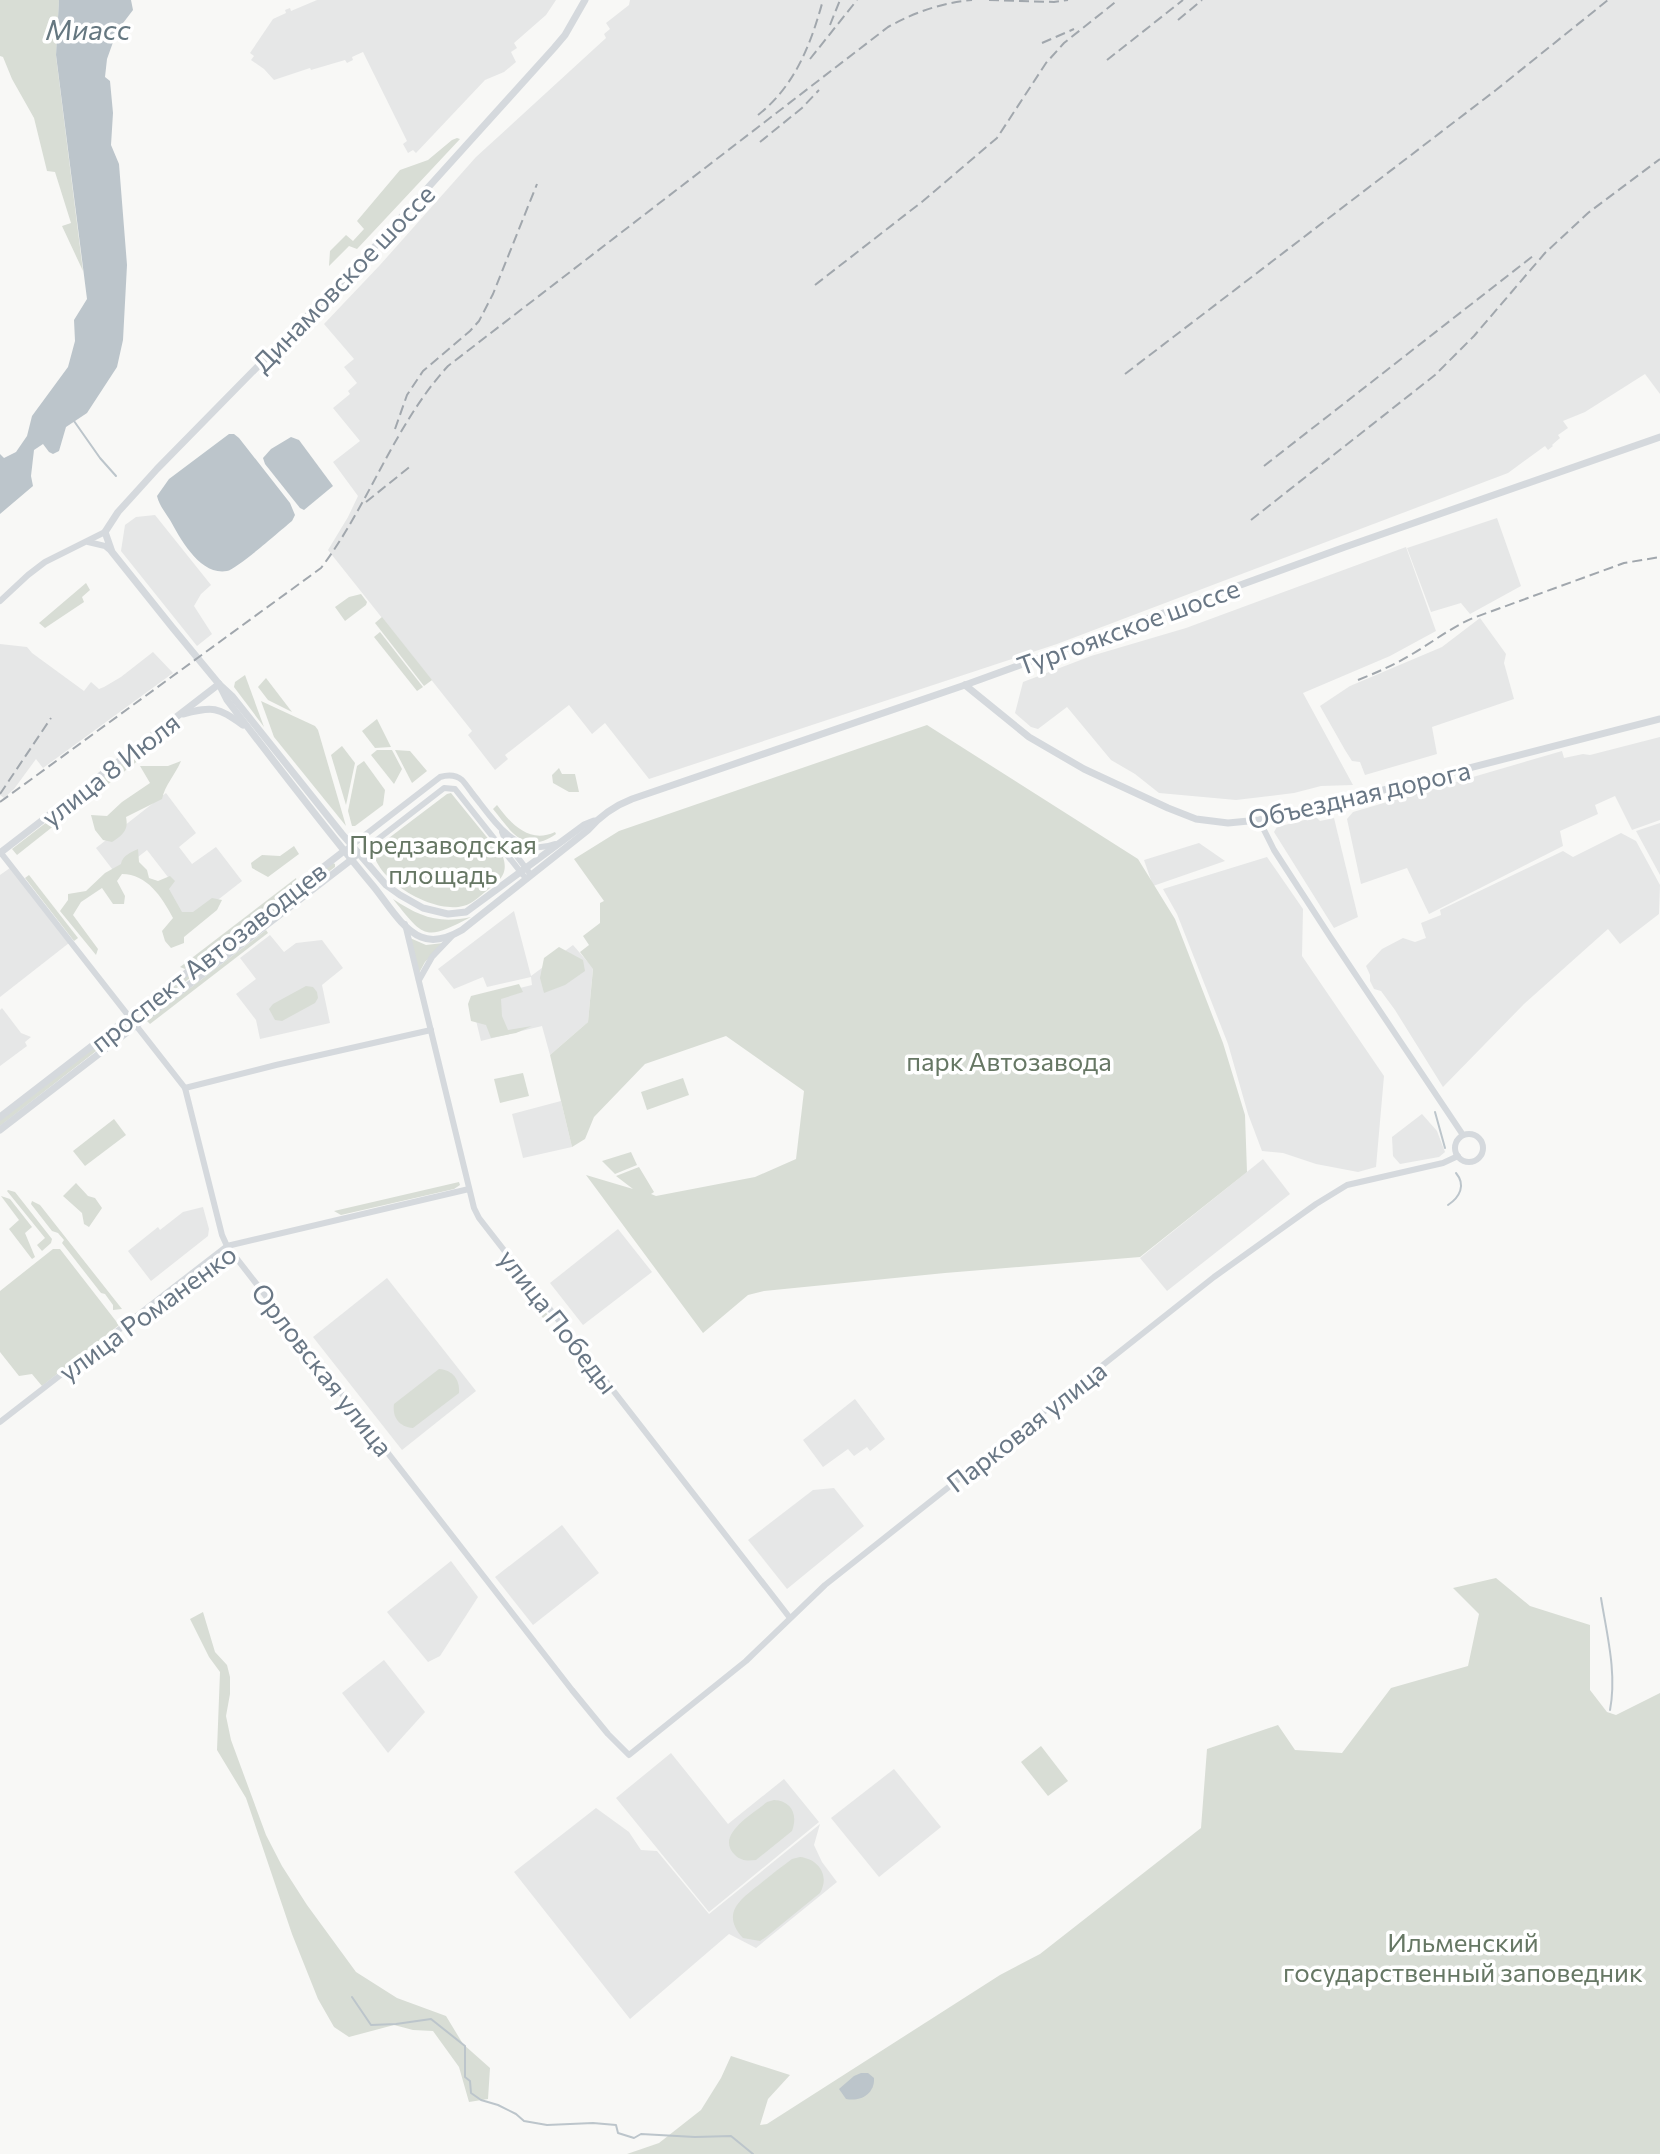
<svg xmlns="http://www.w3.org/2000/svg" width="1660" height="2154" font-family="Commissioner,sans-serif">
<rect width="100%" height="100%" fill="#f8f8f6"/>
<g fill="#e6e7e7">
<polygon points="317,0 556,0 546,15 514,43 517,48 511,52 516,62 504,72 485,80 416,153 413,150 408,153 403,144 407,141 363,52 352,57 353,60 347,63 345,60 311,70 310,68 274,80 264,69 251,60 254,56 250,53 273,19 286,13 285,10 290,8 291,11"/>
<polygon points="630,0 1660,0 1660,394 1645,374 1585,412 1563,421 1568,428 1558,435 1560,438 1552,445 1553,446 1548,450 1545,446 1508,473 1057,644 649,779 605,723 592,734 569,705 505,755 508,759 495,770 468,735 472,731 328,550 348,517 358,496 333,462 360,441 333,408 350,394 348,391 357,383 344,367 354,359 324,324 380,265 476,157 606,38 604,34 610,29 606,23 629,5"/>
<polygon points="155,515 211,585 201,594 194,606 212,634 197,646 121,551 125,525 136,517"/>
<polygon points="1497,518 1521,586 1470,614 1461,603 1431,612 1407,548"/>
<polygon points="1406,547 1436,631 1390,656 1303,693 1353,785 1321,786 1294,793 1236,800 1159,793 1135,774 1111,760 1067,707 1038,729 1031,727 1015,713 1023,682 1091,656 1186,628"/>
<polygon points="1480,618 1506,654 1504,663 1514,699 1432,727 1437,754 1365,775 1360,762 1352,761 1345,750 1320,706 1350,686 1442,647"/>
<polygon points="0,644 27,647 32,653 84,691 91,682 99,689 104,687 121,677 153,652 173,673 43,768 36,759 14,789 4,798 0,795"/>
<polygon points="1660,737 1660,820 1632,830 1615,796 1595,805 1598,814 1560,831 1563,846 1429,914 1407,868 1361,884 1347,819 1353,812 1562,751 1564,758 1583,754 1590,755"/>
<polygon points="166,793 196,833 179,847 192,864 216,847 242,881 187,924 160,890 171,881 147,850 116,874 96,848"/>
<polygon points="1316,817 1320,821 1334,818 1358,917 1334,928 1274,832 1277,827"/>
<polygon points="1660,823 1660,875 1636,831"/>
<polygon points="1621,833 1636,841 1660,885 1659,914 1620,944 1608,929 1524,1004 1443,1087 1395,1010 1381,991 1374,989 1370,981 1370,975 1366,966 1382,949 1403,938 1415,942 1426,938 1421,923 1441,915 1440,910 1563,851 1573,857"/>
<polygon points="1199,843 1225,861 1153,886 1144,860"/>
<polygon points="1267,857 1303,909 1302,956 1384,1076 1376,1167 1358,1172 1316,1164 1283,1153 1262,1151 1248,1114 1228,1044 1177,914 1163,889"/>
<polygon points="10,868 69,943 0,997 0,875"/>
<polygon points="514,911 531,976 573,945 593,968 588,1022 550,1055 542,1026 481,1041 471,1000 532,985 531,977 487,987 483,977 454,989 438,969"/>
<polygon points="270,935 284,952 296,943 322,940 343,968 322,985 330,1023 260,1039 256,1020 236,994 256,979 240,958"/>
<polygon points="2,1008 21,1033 31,1037 25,1042 27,1046 0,1066 0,1010"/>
<polygon points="561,1101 572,1147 523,1158 512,1114"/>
<polygon points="1422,1114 1437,1131 1445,1152 1439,1157 1400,1164 1393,1156 1392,1137"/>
<polygon points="1263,1159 1290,1194 1167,1291 1140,1258"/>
<polygon points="203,1207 209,1229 208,1236 151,1281 128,1251 158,1227 160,1230 183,1212"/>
<polygon points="618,1229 652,1272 583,1325 550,1283"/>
<polygon points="387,1278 476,1391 402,1450 313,1337"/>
<polygon points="855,1399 885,1439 870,1451 867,1447 854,1456 848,1449 823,1467 803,1440"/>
<polygon points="834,1488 864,1526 787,1589 748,1540 813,1490"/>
<polygon points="562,1525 599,1573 533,1625 495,1577"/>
<polygon points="451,1561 478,1597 440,1656 428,1662 387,1612"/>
<polygon points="384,1660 425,1712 388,1753 342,1693"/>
<polygon points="671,1753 728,1824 784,1779 819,1822 709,1912 616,1798"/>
<polygon points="894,1769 941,1827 879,1877 831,1818"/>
<polygon points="596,1808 629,1832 641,1850 657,1851 709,1914 820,1824 814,1845 822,1862 837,1882 756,1948 729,1934 630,2019 514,1872"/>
</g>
<g fill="#d8ddd5">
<polygon points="0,0 59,0 56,56 83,271 62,226 71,223 55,172 47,171 34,118 12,79 3,57 0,56"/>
<polygon points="457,138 460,139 357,249 349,246 329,266 330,251 346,235 353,241 364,229 357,221 400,170 428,160 452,140"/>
<polygon points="86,583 90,590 82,597 84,602 45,628 39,623"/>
<polygon points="361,594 367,602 366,605 345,621 335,607 349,597"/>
<polygon points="382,617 432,680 424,686 375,623"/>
<polygon points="380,632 423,687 417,691 374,637"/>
<polygon points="245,675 264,727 234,687 235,682"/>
<polygon points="266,678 292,712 268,700 258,687"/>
<polygon points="261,701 315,726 318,730 346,826 274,737"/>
<polygon points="377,719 391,747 375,748 362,731"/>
<polygon points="927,725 1138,859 1175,919 1223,1043 1245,1115 1247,1172 1140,1257 945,1273 764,1291 748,1295 703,1333 586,1175 633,1189 616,1176 639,1167 654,1192 651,1194 656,1196 755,1177 796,1159 804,1091 726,1036 645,1064 594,1117 585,1139 572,1147 550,1055 588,1022 593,969 580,952 589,945 583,936 600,923 600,903 604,901 574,859 619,831"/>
<polygon points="342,746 355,763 346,805 331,755"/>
<polygon points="139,750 144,756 75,810 70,804"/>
<polygon points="377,750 392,750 402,769 394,784 371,755"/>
<polygon points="395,750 410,751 427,771 412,783"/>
<path d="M 181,761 C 175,775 165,785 162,799 L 126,817 C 129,831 122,835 112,842 L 103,840 L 95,830 L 91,815 L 107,816 L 122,802 L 150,783 L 140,766 L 168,766 Z"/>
<polygon points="364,761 385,790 383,805 355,826 352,826 348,811 357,766"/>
<polygon points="559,768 562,774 575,774 579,792 569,792 553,783 552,775"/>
<path d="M 451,793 L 503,857 C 508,872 502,879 490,888 C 482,894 473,904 463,906 C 434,914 376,881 373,850 L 447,794 Z"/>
<path d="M 497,805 C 511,824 529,844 555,832 L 556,834 C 524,856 512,832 493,809 Z"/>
<polygon points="65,808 70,813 17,855 12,849"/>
<polygon points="294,846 299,854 268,877 252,868 251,863 262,855 280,856"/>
<path d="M 138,849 L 139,862 L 147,870 L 149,878 L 158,881 L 170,876 L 175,881 L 169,889 L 182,912 L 193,912 L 212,898 L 222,900 L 217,910 L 184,937 L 184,943 L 171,948 L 165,941 L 162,931 L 173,918 C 162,897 147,874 122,874 L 117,881 L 125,896 L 124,904 L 113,904 L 102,888 L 81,902 L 73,915 L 98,949 L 96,955 L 60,911 L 68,900 L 68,894 L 86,891 L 105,873 L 121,864 C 122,856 131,852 138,849 Z"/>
<polygon points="333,863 335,864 335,867 143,1014 141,1013 140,1011"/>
<polygon points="29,875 78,938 74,941 25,878"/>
<polygon points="296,878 297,883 185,969 180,967"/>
<path d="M 393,899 C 420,917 439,924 471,917 C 425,941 425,939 393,899 Z"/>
<polygon points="266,930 268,933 150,1024 147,1021"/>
<polygon points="410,938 426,945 443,943 425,962 419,973"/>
<polygon points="559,947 583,960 585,971 565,985 544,993 540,978 544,958"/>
<polygon points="519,984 523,992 501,999 502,1016 508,1030 532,1026 516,1033 491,1038 486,1025 471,1021 468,1004 471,996"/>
<polygon points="306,986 313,987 317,992 318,998 315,1003 282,1021 275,1020 269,1009 273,1004"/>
<polygon points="125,1024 127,1027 0,1126 0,1120"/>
<polygon points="523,1073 529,1096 500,1103 494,1079"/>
<polygon points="683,1078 689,1095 647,1110 641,1092"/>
<polygon points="114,1119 126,1135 85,1166 73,1151"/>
<polygon points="631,1152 637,1165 615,1174 602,1161"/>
<polygon points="459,1182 460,1185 454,1189 341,1215 334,1211"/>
<polygon points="76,1183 88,1196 95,1198 102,1208 89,1227 84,1224 82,1213 63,1196"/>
<polygon points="8,1190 15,1192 52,1239 51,1243 42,1251 37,1245 45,1238 7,1191"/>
<polygon points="1,1196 10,1199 32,1227 25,1233 35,1257 32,1259 9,1229 19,1220"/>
<polygon points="32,1201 40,1205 122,1309 113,1310 113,1305 105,1294 101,1293 62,1243 64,1240 58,1233 52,1231 31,1204"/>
<polygon points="53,1249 60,1249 119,1325 42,1386 32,1374 19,1376 0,1352 0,1291"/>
<polygon points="514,1272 551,1319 547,1323 509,1275"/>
<path d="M 439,1369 C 453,1370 460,1380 459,1393 L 413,1428 C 399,1427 392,1417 394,1404 Z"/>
<polygon points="1496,1578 1530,1606 1590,1625 1590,1690 1607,1712 1616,1715 1660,1693 1660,2154 627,2154 659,2143 701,2110 721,2078 731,2056 790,2075 768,2099 760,2125 767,2124 1000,1975 1040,1954 1201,1828 1207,1749 1278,1725 1295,1750 1342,1753 1391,1688 1468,1666 1479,1614 1453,1588"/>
<polygon points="203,1612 215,1652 227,1665 230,1677 230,1694 226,1716 231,1740 266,1835 282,1866 307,1905 356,1972 397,1998 446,2016 463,2044 490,2068 488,2099 469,2102 459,2067 433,2031 413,2030 394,2025 349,2037 334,2027 318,1999 292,1934 246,1798 217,1750 220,1672 209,1657 190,1619"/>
<polygon points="1041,1746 1068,1781 1048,1796 1021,1762"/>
<path d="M 774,1800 C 792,1801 798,1815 792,1831 L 756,1860 C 748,1861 741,1861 735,1855 C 714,1835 754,1813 767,1802 Z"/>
<path d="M 800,1857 C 819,1859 830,1876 820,1893 L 766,1937 L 760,1941 L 743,1938 C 720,1913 741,1899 760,1884 C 771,1875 781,1867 792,1859 Z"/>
</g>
<g fill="#bcc5cb">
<polygon points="59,0 131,0 133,10 117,31 107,59 105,77 110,81 113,113 111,145 119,164 127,265 123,340 117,367 87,413 66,427 59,451 53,454 49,452 43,444 34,450 31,476 33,486 0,514 0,454 4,458 16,452 27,436 32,416 68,367 75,341 74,320 87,299 56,55"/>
<path d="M 229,434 L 234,434 L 239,438 L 290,503 L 295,515 L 292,521 C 281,530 237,569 227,571 C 200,576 180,538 170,520 C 165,512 159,505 157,496 L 169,479 Z"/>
<polygon points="291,437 299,440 333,486 304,510 300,508 265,464 263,458 271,449"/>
<path d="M 861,2073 L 868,2073 L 874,2078 C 875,2094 860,2102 846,2099 L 839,2089 L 854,2076 Z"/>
</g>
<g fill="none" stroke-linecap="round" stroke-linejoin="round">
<g stroke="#bcc5cb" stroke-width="2">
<polyline points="74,421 100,458 116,476"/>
<polyline points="1435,1112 1445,1148"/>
<path d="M 1448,1205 C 1460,1197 1466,1185 1456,1173"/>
<path d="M 1601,1598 C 1607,1635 1617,1673 1610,1710"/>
<polyline points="352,1997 371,2025 396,2024 431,2019 465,2046 465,2077 470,2081 471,2093 481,2100 498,2105 516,2114 524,2121 547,2125 593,2123 616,2125 618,2133 634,2138 641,2134 695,2137 731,2136 753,2154"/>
</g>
<g stroke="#d5d9dd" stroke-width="6">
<polyline points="88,542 105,546 112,552"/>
<polyline points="0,601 28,575 45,562 105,532"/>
<polyline points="1259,820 1274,850 1331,938 1463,1135"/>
<polyline points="502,832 506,842 531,875"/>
<path d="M 348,848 L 440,777 C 447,775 455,774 462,780 C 465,783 469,789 472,793 C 493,819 516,859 555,844"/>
<polyline points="1,853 185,1088 222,1235 227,1246 572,1690 608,1734 629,1755 746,1661 825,1585 1214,1277 1316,1204 1347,1185 1443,1163 1458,1156"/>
<polyline points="351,860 444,788 455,789 523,875"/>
<polyline points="405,924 474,1208 479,1218 790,1618"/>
<polyline points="419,980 432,957 452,936"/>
<polyline points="185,1088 276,1065 431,1030"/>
<circle cx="1469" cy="1148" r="14"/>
<polyline points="0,1422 227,1246 469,1189"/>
</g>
<g stroke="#d5d9dd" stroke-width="7">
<polyline points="585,0 565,35 554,48 368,254 157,469 118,512 105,532 112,552 172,627 219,684 232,696 342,834 386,885 400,895 423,908 448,914 466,912 584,825 594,821"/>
<path d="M 219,684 L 227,700 C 275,763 323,826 374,887 C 387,903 402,929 421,937 C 435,943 450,937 462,930 L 588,830 C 601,815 614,806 632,799 L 965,685 L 1345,547 L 1660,437"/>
<polyline points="965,685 1029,737 1084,769 1168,808 1196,819 1228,823 1259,820 1325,805 1660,719"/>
<path d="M 183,714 C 214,706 217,707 243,725"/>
<polyline points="0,853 219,684"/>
<polyline points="0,1117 344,851"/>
<polyline points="0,1130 351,860"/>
</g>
<g stroke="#a1a7ad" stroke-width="2" stroke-dasharray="10 5" stroke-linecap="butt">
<polyline points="989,0 1054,2 1068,0"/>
<polyline points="1178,20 1202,0"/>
<polyline points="830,25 840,0"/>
<polyline points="1042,43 1074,29"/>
<polyline points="810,59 857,0"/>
<polyline points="1107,60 1183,0"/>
<path d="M 758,115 C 795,86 811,44 823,0"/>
<polyline points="760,142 802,108 819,90"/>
<polyline points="815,285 923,201 997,138 1046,63 1064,43 1118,0"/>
<polyline points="1125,374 1496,90 1608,0"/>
<polyline points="395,429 407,395 423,371 470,331 479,321 493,294 537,184"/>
<polyline points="1264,466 1533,256"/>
<polyline points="366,502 412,465"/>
<polyline points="1251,520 1435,375 1474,336 1545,253 1588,213 1660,159"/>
<path d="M 1358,680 C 1378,672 1396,664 1414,653 C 1434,641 1452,627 1473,618 L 1624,563 L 1660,557"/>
<polyline points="0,794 51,718"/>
<path d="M 0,802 L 321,568 C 369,505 394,425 448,366 L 888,27 C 915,12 941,3 972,0"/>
</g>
</g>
<g text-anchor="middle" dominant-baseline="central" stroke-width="7" stroke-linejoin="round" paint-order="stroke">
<g font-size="26" fill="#697785" stroke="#fff">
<text transform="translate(343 278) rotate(-46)">Динамовское шоссе</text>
<text transform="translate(1128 626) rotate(-20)">Тургоякское шоссе</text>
<text transform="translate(110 769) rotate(-38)">улица 8 Июля</text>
<text transform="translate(1359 794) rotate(-13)">Объездная дорога</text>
<text transform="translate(208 956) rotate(-38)">проспект Автозаводцев</text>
<text transform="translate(147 1312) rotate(-36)">улица Романенко</text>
<text transform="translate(559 1321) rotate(52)">улица Победы</text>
<text transform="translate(323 1369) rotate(52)">Орловская улица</text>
<text transform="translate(1026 1426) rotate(-38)">Парковая улица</text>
</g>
<g font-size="26" fill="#667764" stroke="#fff">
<text x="443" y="843">Предзаводская<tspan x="443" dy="30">площадь</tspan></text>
<text x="1009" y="1060">парк Автозавода</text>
<text x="1463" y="1941">Ильменский<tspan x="1463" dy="30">государственный заповедник</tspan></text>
</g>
<g font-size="28" font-style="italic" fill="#657780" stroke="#fff">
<text x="88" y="29">Миасс</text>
</g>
</g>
</svg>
